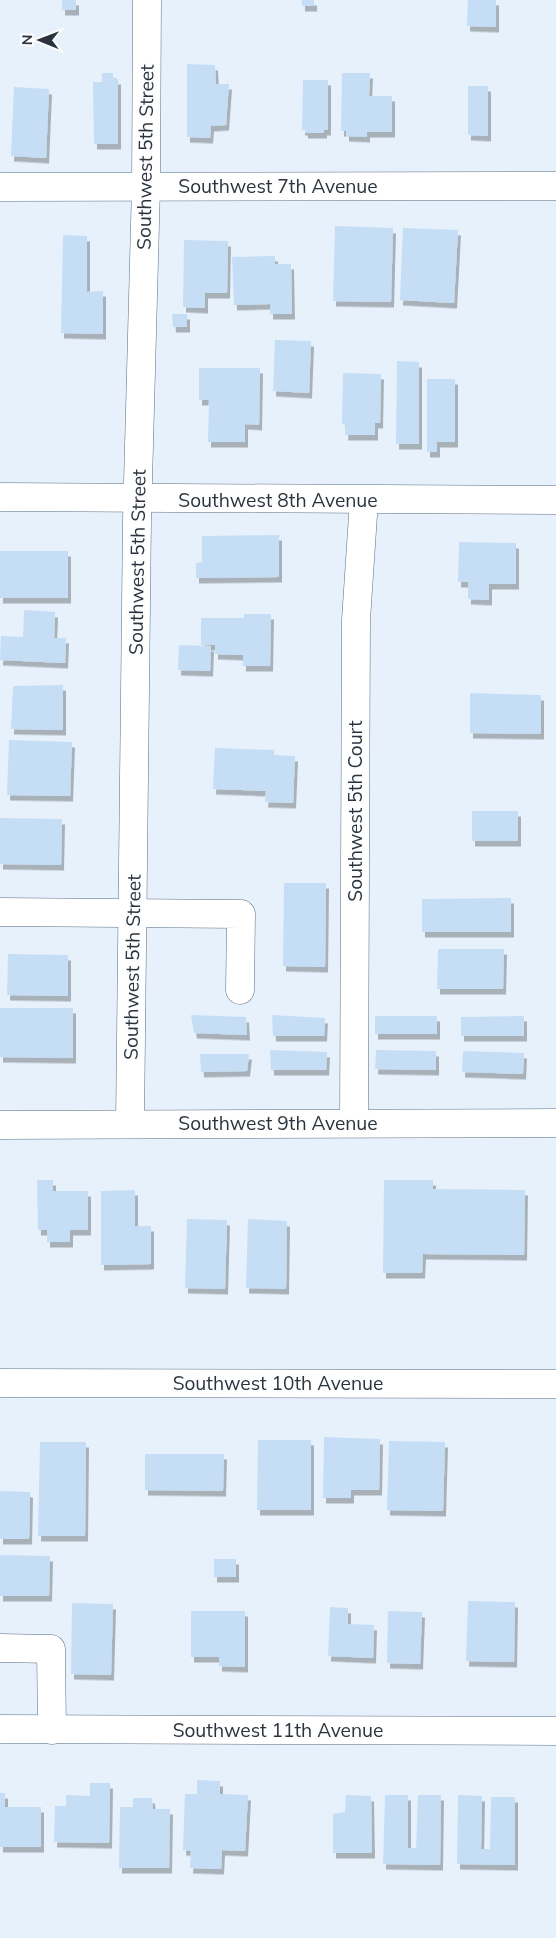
<svg xmlns="http://www.w3.org/2000/svg" width="556" height="1938" font-family="Mulish,sans-serif">
<defs>
<filter id="shadow"><feDropShadow dx="3" dy="5.5" stdDeviation="0" flood-color="#0004"/></filter>
</defs>
<rect width="100%" height="100%" fill="#e7f1fb"/>
<g fill="#c5def6" filter="url(#shadow)">
<rect x="62" y="0" width="14" height="10"/>
<rect x="302" y="0" width="12" height="6"/>
<polygon points="468,0 496,0 496,27 467,26"/>
<polygon points="187,64 215,65 216,84 229,84 226,125 211,126 210,138 187,137"/>
<polygon points="102,73 113,73 113,79 118,79 118,144 94,144 93,82 102,82"/>
<polygon points="342,73 370,73 369,96 392,96 392,132 367,132 367,137 346,136 346,131 341,131"/>
<polygon points="303,80 328,80 328,130 324,130 324,133 305,133 305,130 302,130"/>
<polygon points="468,86 488,86 488,136 468,135"/>
<polygon points="14,87 49,89 46,158 11,156"/>
<polygon points="335,226 393,228 391,302 333,301"/>
<polygon points="403,228 458,230 454,303 400,300"/>
<polygon points="63,235 87,236 87,292 103,291 103,334 61,333"/>
<polygon points="184,240 228,241 227,293 205,293 205,308 183,307"/>
<polygon points="275,256 275,264 291,264 292,314 270,314 270,304 234,305 232,257"/>
<polygon points="172,314 187,314 187,327 173,327"/>
<polygon points="275,340 311,341 309,393 273,391"/>
<polygon points="397,361 419,362 419,444 396,444"/>
<polygon points="199,368 260,368 259,425 245,424 245,442 208,442 209,400 199,400"/>
<polygon points="343,373 381,374 380,423 375,423 375,435 345,435 346,424 342,424"/>
<polygon points="427,379 455,379 455,442 437,442 437,452 427,452"/>
<polygon points="279,535 279,577 196,578 196,563 202,562 202,536"/>
<polygon points="459,542 516,543 516,584 489,584 489,600 468,599 468,582 458,582"/>
<rect x="0" y="551" width="68" height="47"/>
<polygon points="24,610 55,612 54,638 66,638 65,663 0,660 1,636 23,637"/>
<polygon points="244,614 271,614 270,666 243,666 243,655 215,654 215,645 201,645 201,618 244,618"/>
<polygon points="179,645 211,646 210,671 178,670"/>
<polygon points="63,685 63,730 11,729 13,686"/>
<polygon points="470,693 541,695 541,734 470,733"/>
<polygon points="9,740 72,742 70,796 7,795"/>
<polygon points="215,748 274,750 274,755 295,756 293,803 265,802 266,791 213,789"/>
<rect x="472" y="811" width="46" height="30"/>
<polygon points="0,818 62,819 61,865 0,864"/>
<polygon points="284,883 326,883 325,967 283,966"/>
<polygon points="511,898 511,932 422,932 422,899"/>
<polygon points="438,949 504,949 503,989 437,989"/>
<polygon points="8,954 68,955 68,996 7,995"/>
<polygon points="0,1008 73,1008 73,1058 0,1057"/>
<polygon points="191,1015 246,1017 247,1035 194,1033"/>
<polygon points="272,1015 325,1018 324,1036 273,1036"/>
<rect x="375" y="1016" width="62" height="18"/>
<polygon points="524,1016 524,1036 461,1036 461,1017"/>
<polygon points="270,1050 327,1052 326,1070 271,1070"/>
<polygon points="376,1050 436,1051 436,1070 375,1069"/>
<polygon points="463,1051 524,1053 523,1074 462,1072"/>
<polygon points="200,1054 249,1054 247,1071 201,1072"/>
<polygon points="37,1180 53,1180 53,1191 88,1191 88,1230 70,1230 70,1242 47,1242 47,1230 38,1230"/>
<polygon points="384,1180 433,1180 433,1189 525,1190 524,1255 423,1254 422,1273 383,1273"/>
<polygon points="135,1190 135,1226 151,1226 151,1264 101,1265 101,1191"/>
<polygon points="187,1219 227,1220 225,1289 185,1288"/>
<polygon points="248,1219 287,1221 286,1289 246,1288"/>
<polygon points="324,1437 380,1439 379,1490 351,1490 351,1498 323,1498"/>
<polygon points="258,1440 311,1440 311,1510 257,1510"/>
<polygon points="389,1441 445,1442 443,1511 387,1510"/>
<polygon points="40,1442 86,1442 85,1536 38,1536"/>
<polygon points="145,1454 224,1454 223,1491 145,1490"/>
<polygon points="0,1491 30,1492 29,1539 0,1539"/>
<polygon points="0,1555 50,1556 49,1596 0,1596"/>
<rect x="214" y="1559" width="22" height="18"/>
<polygon points="468,1601 515,1602 514,1662 466,1661"/>
<polygon points="72,1603 113,1604 111,1675 71,1674"/>
<polygon points="330,1607 348,1608 348,1624 374,1625 373,1658 328,1656"/>
<polygon points="191,1611 245,1611 245,1667 219,1666 219,1657 191,1657"/>
<polygon points="388,1611 422,1612 420,1664 387,1663"/>
<polygon points="197,1780 220,1781 220,1794 248,1795 245,1851 222,1850 221,1869 190,1868 191,1851 183,1850 185,1794 197,1794"/>
<polygon points="90,1783 110,1783 109,1843 54,1842 55,1806 66,1806 66,1795 90,1796"/>
<polygon points="0,1793 5,1793 5,1807 41,1807 41,1847 0,1847"/>
<polygon points="346,1795 371,1796 372,1853 333,1853 333,1814 345,1812"/>
<polygon points="385,1795 408,1795 408,1848 416,1848 418,1795 441,1795 440,1865 383,1864"/>
<polygon points="458,1795 482,1796 481,1849 490,1849 491,1797 515,1797 515,1865 457,1864"/>
<polygon points="133,1798 152,1798 153,1809 170,1809 169,1868 119,1868 120,1807 133,1807"/>
</g>
<g fill="none" stroke-linecap="round" stroke-linejoin="round">
<defs>
<g id="minor">
<polyline points="0,187 556,186"/>
<polyline points="0,497 556,500"/>
<polyline points="0,912 241,914 240,990"/>
<polyline points="130,1123 137,519 146,187 147,0"/>
<polyline points="354,1123 356,620 364,500"/>
<polyline points="0,1125 556,1123"/>
<polyline points="0,1383 556,1384"/>
<polyline points="0,1648 51,1649 52,1730"/>
<polyline points="0,1729 556,1731"/>
</g>
</defs>
<use href="#minor" stroke="#596f84" stroke-width="29"/>
<use href="#minor" stroke="#fff" stroke-width="28"/>
</g>
<g text-anchor="middle" dominant-baseline="central" stroke-width="4" stroke-linejoin="round" paint-order="stroke">
<g font-size="19" fill="#2a333d" stroke="#fdfdfd">
<text transform="translate(145 157) rotate(-89)">Southwest 5th Street</text>
<text x="278" y="186">Southwest 7th Avenue</text>
<text x="278" y="500">Southwest 8th Avenue</text>
<text transform="translate(137 562) rotate(-89)">Southwest 5th Street</text>
<text transform="translate(355 811) rotate(-90)">Southwest 5th Court</text>
<text transform="translate(132 967) rotate(-89)">Southwest 5th Street</text>
<text x="278" y="1123">Southwest 9th Avenue</text>
<text x="278" y="1383">Southwest 10th Avenue</text>
<text x="278" y="1730">Southwest 11th Avenue</text>
</g>
</g>
<g transform="translate(40 40) rotate(271)" stroke="#fdfdfd" stroke-width="4" paint-order="stroke">
<path d="M0-4L9 19L0 12L-9 19Z" fill="#2a333d"/>
<text y="-8" font-size="14" font-weight="bold" text-anchor="middle" fill="#2a333d">N</text>
</g>
</svg>
